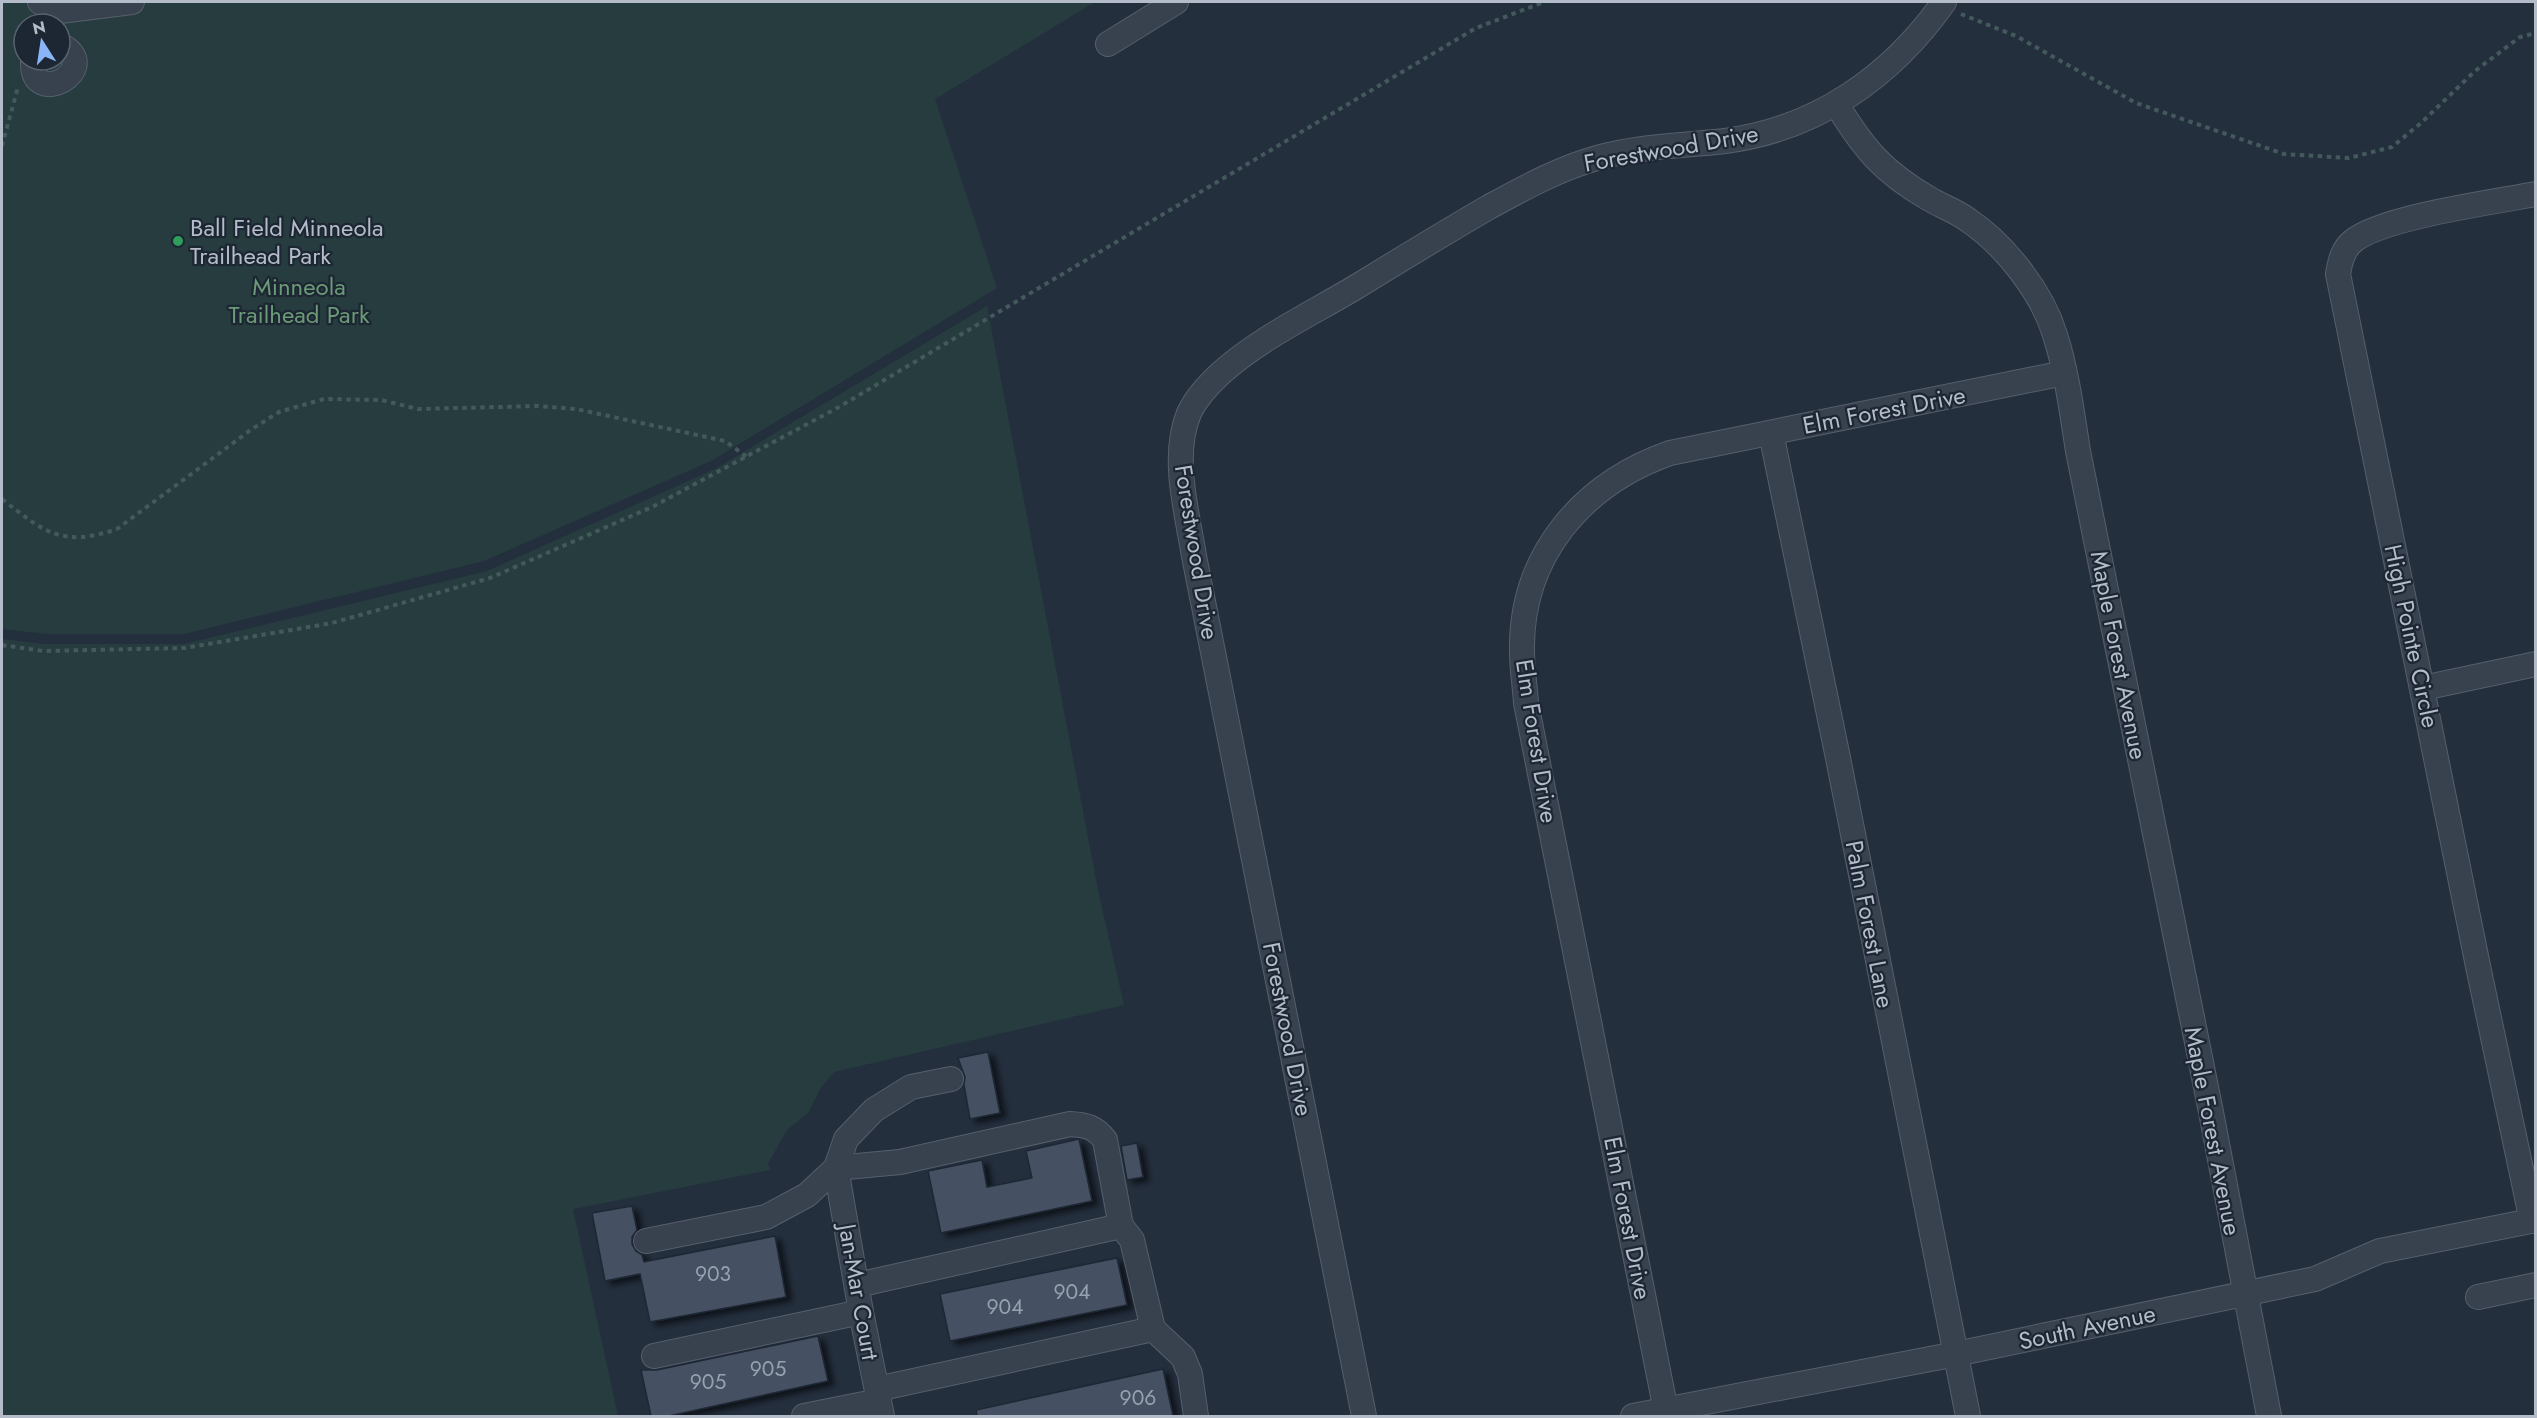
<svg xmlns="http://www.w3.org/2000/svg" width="2537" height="1418" font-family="Jost,sans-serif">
<defs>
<filter id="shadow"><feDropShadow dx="6" dy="4" stdDeviation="3" flood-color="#0009"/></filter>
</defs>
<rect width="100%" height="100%" fill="#242f3e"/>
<g fill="#263c3f" fill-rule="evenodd">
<path d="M 2,2 L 1095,2 L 935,99 L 997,288 L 711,461 L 484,561 L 184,634 L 47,634 L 2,629 ZM 24,24 L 60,24 L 60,60 L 24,60 Z"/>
<polygon points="987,306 1098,890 1124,1005 834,1072 820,1089 808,1113 787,1130 768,1164 770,1170 573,1209 618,1416 2,1416 2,639 46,644 184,644 487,571 715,469"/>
</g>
<g fill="#455162" stroke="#1f2835" stroke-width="1.5" filter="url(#shadow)">
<polygon points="988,1052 1000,1113 970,1119 964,1085 965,1077 958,1058"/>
<polygon points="1079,1139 1092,1201 941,1233 928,1171 982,1160 987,1187 1032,1178 1026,1151"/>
<polygon points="1137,1143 1143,1177 1127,1180 1121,1146"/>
<polygon points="632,1206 637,1230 632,1237 632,1244 636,1251 642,1255 644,1262 775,1236 786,1297 650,1322 640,1274 605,1281 592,1213"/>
<polygon points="1117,1258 1127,1305 950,1341 940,1294"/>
<polygon points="818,1336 828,1381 669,1416 651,1416 641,1370 657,1370"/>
<polygon points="1163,1369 1173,1416 977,1416 976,1410"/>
</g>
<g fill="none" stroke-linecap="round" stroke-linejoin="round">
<defs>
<g id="minor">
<polyline points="40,2 60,11 132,2"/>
<polyline points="1108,44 1176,2"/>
<path d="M 33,60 C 30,112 106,67 60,45"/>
<path d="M 1837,105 C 1864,149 1883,172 1928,198 C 1941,206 1956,211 1968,220 C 2005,245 2042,292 2055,335 C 2067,372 2072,413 2078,451 L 2211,1112 L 2269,1416"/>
<polyline points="1771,433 1837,753 1968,1416"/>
<polyline points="2423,688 2536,664"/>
<path d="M 836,1168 L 900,1162 L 1070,1124 C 1087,1125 1095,1127 1105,1140 L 1121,1226"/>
<polyline points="836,1168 861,1312 882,1416"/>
<path d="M 2532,1221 L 2479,971 L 2338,274 C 2340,261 2343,249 2353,241 C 2383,217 2494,202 2536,194"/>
<polyline points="646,1241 766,1217 807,1195 836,1168 846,1139 874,1110 911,1087 951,1079"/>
<polyline points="857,1285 1121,1226 1132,1240 1153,1329 1183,1357 1190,1374 1196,1416"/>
<polyline points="2478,1297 2536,1285"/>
<polyline points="654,1356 861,1312"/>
<polyline points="877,1389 1153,1329"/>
<polyline points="804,1416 879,1401"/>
<path d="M 1364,1416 L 1194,556 C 1187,512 1171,457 1189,413 C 1196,398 1209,384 1221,373 C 1260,338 1311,314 1356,287 C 1400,260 1444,233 1489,207 C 1524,188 1558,169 1597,158 C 1638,146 1682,146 1725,141 C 1817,129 1891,77 1944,2"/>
<polyline points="1633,1416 1956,1354 2315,1279 2380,1251 2536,1220"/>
<path d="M 1667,1416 L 1526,703 C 1525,686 1522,669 1522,652 C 1520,556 1582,484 1670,453 L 2064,373"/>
</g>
</defs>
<use href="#minor" stroke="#565f6c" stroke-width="26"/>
<g stroke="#44595c" stroke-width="4" stroke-dasharray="4.5 4.5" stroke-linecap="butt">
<polyline points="1961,14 2016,36 2136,103 2284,154 2349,158 2392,147 2421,123 2475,71 2520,37 2536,33"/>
<polyline points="2,146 18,87"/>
<path d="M 2,499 C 44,532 62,548 117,529 L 252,429 L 279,412 L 324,399 L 381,400 L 418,409 L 538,406 L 576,409 L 725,441 L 747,457"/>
<polyline points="2,645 43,651 185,648 332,623 490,578 652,507 839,407 1476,28 1544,2"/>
</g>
<use href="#minor" stroke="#38414e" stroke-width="24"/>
</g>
<circle fill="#2e9e5b" stroke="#1d2633" stroke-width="2" cx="178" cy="241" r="6"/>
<g text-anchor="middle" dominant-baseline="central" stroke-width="4.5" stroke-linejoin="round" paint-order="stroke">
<g font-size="21" fill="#98a1af">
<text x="713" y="1274">903</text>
<text x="1072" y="1292">904</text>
<text x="1005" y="1307">904</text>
<text x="768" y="1369">905</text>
<text x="708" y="1382">905</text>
<text x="1138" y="1398">906</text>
</g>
<g font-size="24" fill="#b4bcc9" stroke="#1d2633">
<text transform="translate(1671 148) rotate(-10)">Forestwood Drive</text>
<text transform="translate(1884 410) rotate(-11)">Elm Forest Drive</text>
<text transform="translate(1197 552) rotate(81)">Forestwood Drive</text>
<text transform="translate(2412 636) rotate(78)">High Pointe Circle</text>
<text transform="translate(2119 655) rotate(79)">Maple Forest Avenue</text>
<text transform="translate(1537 741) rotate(81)">Elm Forest Drive</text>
<text transform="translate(1870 924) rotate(79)">Palm Forest Lane</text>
<text transform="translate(1288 1029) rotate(79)">Forestwood Drive</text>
<text transform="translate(2213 1131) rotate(79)">Maple Forest Avenue</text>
<text transform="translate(1628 1218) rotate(79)">Elm Forest Drive</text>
<text transform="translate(859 1292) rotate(80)">Jan-Mar Court</text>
<text transform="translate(2087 1327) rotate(-12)">South Avenue</text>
</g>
<g font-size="24" fill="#b4bcc9" stroke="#1d2633" text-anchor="start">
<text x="190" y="227">Ball Field Minneola<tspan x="190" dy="28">Trailhead Park</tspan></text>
</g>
<g font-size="24" fill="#6b9a76" stroke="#1d2633">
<text x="299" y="286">Minneola<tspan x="299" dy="28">Trailhead Park</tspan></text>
</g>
</g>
<rect width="2537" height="1418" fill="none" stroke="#b4bcc9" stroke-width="6"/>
<g transform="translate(42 42) rotate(348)"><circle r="28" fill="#1d2633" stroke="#59626f" stroke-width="1.5"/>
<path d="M0-4.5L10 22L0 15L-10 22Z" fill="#8ab4f8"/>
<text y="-9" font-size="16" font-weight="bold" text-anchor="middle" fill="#b4bcc9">N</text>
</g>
</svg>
